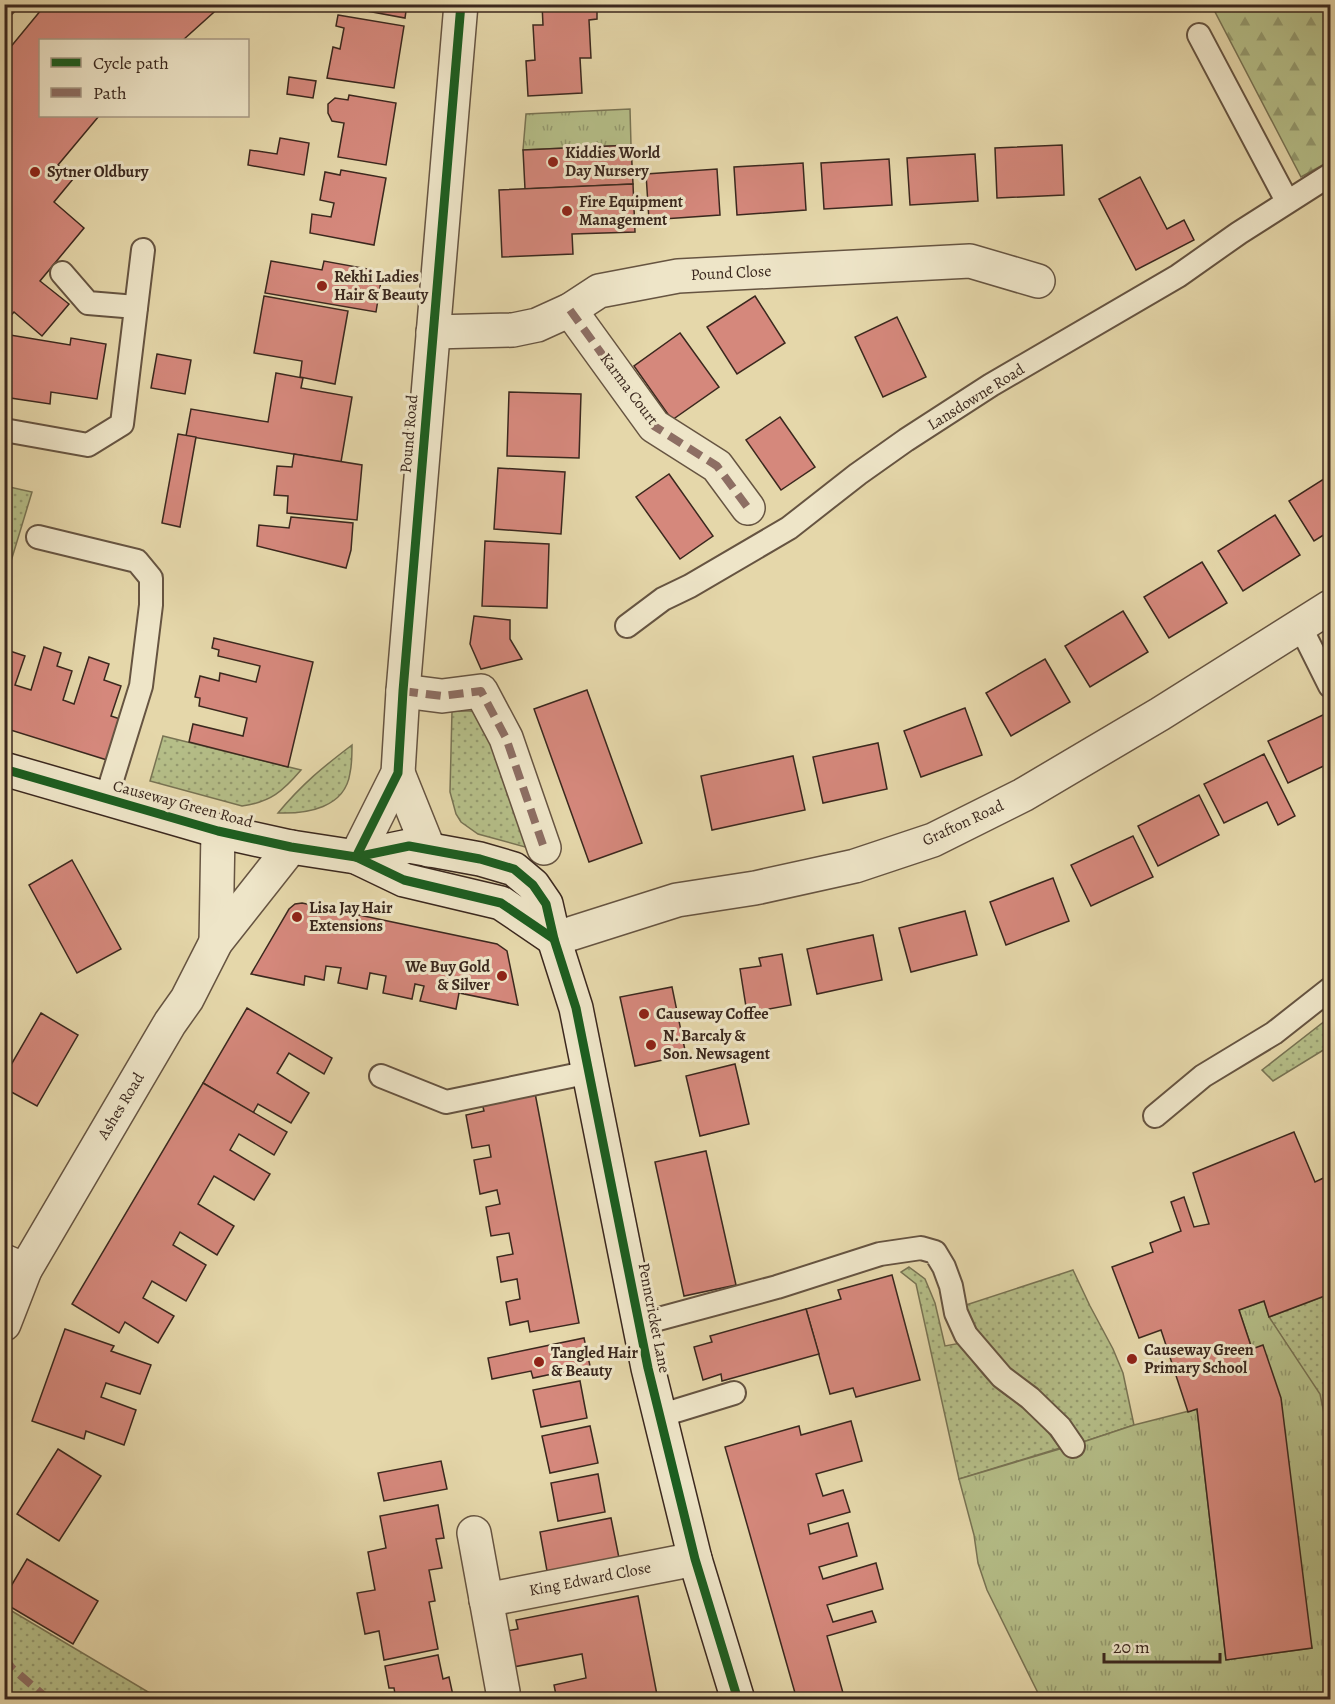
<svg xmlns="http://www.w3.org/2000/svg" width="1335" height="1704" font-family="Alegreya,serif">
<defs>
<pattern id="grass-dots" width="8" height="8" patternUnits="userSpaceOnUse" patternTransform="scale(1.5)"><rect width="8" height="8" fill="#b5be88"/><path d="M2 2h.1M6 6h.1" fill="none" stroke="#949a6f" stroke-width="1.8" stroke-linecap="round"/></pattern>
<pattern id="forest-firs" width="22" height="20" patternUnits="userSpaceOnUse" patternTransform="scale(1.5)"><rect width="22" height="20" fill="#b5be88"/><path d="M5 1l3.5 6h-7zM16 11l3.5 6h-7z" fill="#949a6f"/></pattern>
<pattern id="park-tufts" width="24" height="20" patternUnits="userSpaceOnUse" patternTransform="scale(1.5)"><rect width="24" height="20" fill="#b5be88"/><path d="M3 7l-1-3M5 7V3M7 7l1-3M15 17l-1-3M17 17v-4M19 17l1-3" fill="none" stroke="#949a6f"/></pattern>
</defs>
<rect width="100%" height="100%" fill="#e5d7aa"/>
<filter id="stains"><feTurbulence type="fractalNoise" baseFrequency=".00333" numOctaves="4"/><feColorMatrix values="0 0 0 0 .2 0 0 0 0 .09 0 0 0 0 .02 0 0 0 .5 -.17"/></filter>
<radialGradient id="worn" r=".72"><stop offset=".6" stop-color="#630" stop-opacity="0"/><stop offset="1" stop-color="#630" stop-opacity=".3"/></radialGradient>
<g fill="url(#grass-dots)" stroke="#787353" stroke-width="1.5">
<polygon points="5,486 32,492 5,581 4,486"/>
<polygon points="452,711 476,711 497,729 536,850 478,834 461,822 456,814 450,792"/>
<path d="M 163,736 L 301,770 C 283,791 271,802 242,806 L 150,781 Z"/>
<path d="M 352,745 C 352,754 352,764 350,773 C 345,808 307,814 278,813 C 302,784 323,767 352,745 Z"/>
<polygon points="1330,1017 1330,1046 1273,1081 1262,1070"/>
<path d="M 909,1267 L 925,1279 L 935,1303 L 945,1346 L 961,1343 C 973,1363 988,1383 1007,1396 C 1013,1399 1019,1401 1023,1405 C 1038,1418 1049,1433 1060,1448 L 959,1479 L 916,1284 L 901,1272 Z"/>
<polygon points="1073,1270 1090,1306 1113,1349 1123,1373 1134,1425 1080,1443 1003,1369 976,1332 966,1305"/>
<polygon points="1330,1294 1330,1442 1319,1394 1269,1317"/>
<polygon points="5,1607 160,1699 5,1699"/>
</g>
<polygon fill="url(#forest-firs)" stroke="#787353" stroke-width="1.5" points="1221,4 1330,5 1330,161 1301,177 1213,8"/>
<g fill="url(#park-tufts)" stroke="#787353" stroke-width="1.5">
<polygon points="630,109 631,145 523,150 526,114"/>
<polygon points="1264,1301 1269,1317 1320,1394 1330,1442 1330,1699 1041,1699 987,1590 978,1563 974,1535 959,1479 1080,1443 1134,1425 1197,1409 1226,1660 1312,1648 1252,1349 1239,1310"/>
</g>
<g fill="#d5887c" stroke="#3b281e" stroke-width="1.5">
<polygon points="46,4 223,4 183,40 40,40 40,116 99,116 58,165 73,179 54,202 84,228 40,281 69,304 42,336 14,312 4,323 4,55"/>
<polygon points="329,4 407,4 405,18"/>
<polygon points="542,4 597,4 597,19 589,20 591,58 580,58 582,93 528,96 526,61 535,60 533,25 543,25"/>
<polygon points="338,15 404,26 394,88 327,78 333,47 340,49 344,28 336,26"/>
<polygon points="289,77 316,81 313,98 287,94"/>
<polygon points="349,95 396,103 386,165 338,157 344,123 332,121 328,113 328,104 335,98 348,100"/>
<polygon points="280,138 309,143 304,175 248,165 250,150 277,154"/>
<polygon points="631,145 633,184 525,189 523,150"/>
<polygon points="1062,145 1064,195 997,198 995,148"/>
<polygon points="975,154 978,201 910,205 907,158"/>
<polygon points="889,159 892,205 824,209 821,163"/>
<polygon points="803,163 806,210 737,215 734,167"/>
<polygon points="717,169 720,215 649,220 646,174"/>
<polygon points="341,170 386,178 374,245 310,233 312,214 331,217 334,203 320,200 325,172 340,175"/>
<polygon points="1140,177 1167,229 1184,220 1194,240 1136,270 1099,199"/>
<polygon points="633,184 635,232 572,234 573,254 502,257 499,190"/>
<polygon points="271,261 322,270 324,261 379,271 378,280 381,281 376,312 265,293"/>
<polygon points="264,296 348,311 335,384 300,377 302,361 254,353"/>
<polygon points="755,296 785,343 737,374 707,327"/>
<polygon points="897,317 926,377 883,397 855,337"/>
<polygon points="680,333 719,387 672,420 634,366"/>
<polygon points="4,334 70,345 71,338 106,344 97,399 51,392 50,404 4,397"/>
<polygon points="157,354 191,360 185,394 151,388"/>
<polygon points="276,373 303,378 301,388 352,397 341,462 186,436 191,409 268,422"/>
<polygon points="509,392 581,394 579,458 507,456"/>
<polygon points="780,417 815,467 781,490 746,440"/>
<polygon points="178,434 196,437 180,527 162,523"/>
<polygon points="294,454 362,465 357,520 287,513 288,496 274,495 277,466 292,467"/>
<polygon points="498,468 565,472 561,534 494,529"/>
<polygon points="669,474 713,536 680,559 636,497"/>
<polygon points="1330,475 1330,531 1314,541 1289,501"/>
<polygon points="1275,515 1300,555 1243,591 1218,551"/>
<polygon points="291,517 353,523 351,550 346,568 257,546 259,525 289,528"/>
<polygon points="485,541 549,544 547,608 482,606"/>
<polygon points="1202,562 1227,603 1169,638 1144,597"/>
<polygon points="1123,611 1148,652 1090,687 1065,646"/>
<polygon points="474,616 510,620 510,639 522,659 481,669 470,644"/>
<polygon points="214,638 313,662 288,767 189,742 193,724 243,736 247,718 199,706 200,698 195,697 200,676 219,681 220,673 256,682 260,666 218,656 219,650 212,648"/>
<polygon points="44,647 61,653 57,666 72,671 63,700 74,704 89,657 109,664 104,680 121,686 111,716 120,719 107,760 4,728 4,649 25,656 15,685 31,690"/>
<polygon points="1045,659 1070,702 1011,736 986,693"/>
<polygon points="587,690 642,843 589,862 534,709"/>
<polygon points="965,708 982,755 921,777 904,731"/>
<polygon points="1327,713 1330,721 1330,763 1288,783 1268,741"/>
<polygon points="878,743 887,789 823,803 813,757"/>
<polygon points="1264,754 1295,816 1278,825 1267,802 1224,823 1204,784"/>
<polygon points="793,756 805,810 712,830 701,776"/>
<polygon points="1199,795 1219,835 1158,866 1138,826"/>
<polygon points="1133,836 1153,877 1091,906 1071,865"/>
<polygon points="72,860 121,949 77,973 29,885"/>
<polygon points="1053,878 1069,921 1006,945 990,902"/>
<polygon points="302,903 497,944 507,951 518,1005 459,993 456,1009 420,1001 424,986 415,984 412,999 383,993 386,976 370,973 367,989 338,983 341,968 326,966 324,980 305,976 304,985 251,974 289,909 295,904"/>
<polygon points="965,911 977,955 911,972 899,928"/>
<polygon points="873,935 882,980 817,994 807,949"/>
<polygon points="782,954 791,1005 747,1013 740,969 761,966 759,958"/>
<polygon points="672,987 686,1055 635,1066 620,997"/>
<polygon points="247,1008 332,1058 324,1074 289,1053 277,1073 309,1093 291,1123 258,1104 253,1113 203,1083"/>
<polygon points="41,1013 78,1035 37,1106 4,1088 4,1077"/>
<polygon points="735,1064 749,1124 700,1136 686,1076"/>
<polygon points="203,1083 287,1132 274,1155 239,1134 230,1150 270,1174 254,1200 214,1176 198,1204 234,1226 217,1255 180,1232 173,1245 206,1265 186,1301 152,1281 143,1298 174,1316 158,1343 125,1322 119,1333 72,1304"/>
<polygon points="535,1093 579,1323 530,1332 528,1321 510,1325 506,1302 520,1299 517,1279 501,1282 497,1257 513,1254 509,1233 491,1236 486,1207 500,1204 497,1190 480,1194 474,1160 491,1157 489,1145 472,1148 466,1115 484,1111 482,1103"/>
<polygon points="1294,1132 1315,1182 1330,1175 1330,1294 1269,1317 1264,1301 1239,1310 1252,1349 1263,1345 1281,1398 1312,1648 1226,1660 1197,1409 1188,1412 1161,1330 1139,1338 1112,1267 1153,1252 1150,1243 1181,1231 1171,1202 1184,1197 1194,1227 1209,1224 1193,1173"/>
<polygon points="4,1143 9,1158 4,1160"/>
<polygon points="706,1151 736,1285 684,1296 655,1162"/>
<polygon points="892,1275 920,1380 856,1397 853,1388 830,1394 806,1309 841,1299 838,1290"/>
<polygon points="806,1309 819,1354 722,1381 721,1374 703,1380 694,1347 712,1342 710,1336"/>
<polygon points="65,1329 114,1346 111,1351 151,1365 140,1394 106,1383 101,1397 136,1410 124,1445 86,1431 84,1439 32,1421"/>
<polygon points="584,1338 590,1366 533,1378 531,1371 492,1379 488,1358"/>
<polygon points="580,1381 587,1418 541,1427 533,1390"/>
<polygon points="851,1421 862,1461 816,1474 823,1496 843,1490 850,1512 808,1524 810,1534 848,1523 857,1556 819,1567 823,1579 876,1563 883,1589 827,1605 833,1622 872,1611 876,1622 827,1636 845,1700 797,1700 725,1447 799,1426 801,1435"/>
<polygon points="590,1426 598,1463 550,1473 542,1436"/>
<polygon points="58,1449 101,1476 59,1541 17,1514"/>
<polygon points="441,1461 447,1489 384,1501 378,1473"/>
<polygon points="598,1474 605,1512 558,1521 551,1483"/>
<polygon points="438,1505 444,1538 436,1539 442,1568 429,1570 435,1601 429,1602 438,1649 384,1660 379,1631 365,1634 357,1593 375,1590 368,1552 386,1548 380,1516"/>
<polygon points="611,1518 619,1558 547,1571 540,1532"/>
<polygon points="27,1559 98,1601 73,1644 4,1603 4,1598"/>
<polygon points="638,1596 658,1700 596,1700 595,1696 577,1700 557,1700 554,1685 586,1678 582,1654 513,1667 507,1631 518,1629 516,1620"/>
<polygon points="438,1655 443,1679 449,1677 454,1700 396,1700 394,1688 389,1688 385,1666"/>
</g>
<g fill="none" stroke-linecap="round" stroke-linejoin="round">
<defs>
<g id="service">
<polyline points="4,5 5,4"/>
<polyline points="1199,35 1287,201"/>
<polyline points="62,273 88,303 136,307"/>
<polyline points="4,430 88,445 122,424 143,250"/>
<polyline points="38,537 137,561 151,578 151,605 141,686 106,799"/>
<polyline points="627,626 663,599 690,586 789,528 858,474 906,440 991,385 1178,276 1239,233 1330,175"/>
<polyline points="1300,626 1330,686"/>
<polyline points="381,1076 446,1102 590,1072"/>
<polyline points="1155,1116 1203,1076 1274,1033 1330,989"/>
<polyline points="640,1324 777,1287 880,1254 921,1248 935,1252 944,1267 951,1286 956,1313 966,1335 1002,1377 1030,1398 1060,1427 1073,1446"/>
<polyline points="659,1416 734,1393"/>
</g>
<g id="minor">
<polyline points="570,310 654,426 717,466 748,508"/>
<polyline points="433,332 513,330 537,325 570,310 599,291 678,276 970,261 1038,281"/>
<polyline points="403,691 442,696 481,691 506,738 544,848"/>
<polyline points="4,1261 25,1270"/>
<polyline points="474,1533 503,1692"/>
<polyline points="486,1600 695,1559"/>
</g>
<g id="tertiary">
<polyline points="398,773 429,850"/>
<polyline points="356,857 398,773 403,691 461,4"/>
<polyline points="554,939 677,900 755,888 855,866 933,840 1023,795 1160,714 1330,607"/>
<polyline points="216,942 218,831"/>
<polyline points="4,1324 25,1270 170,1023 187,999 216,942 291,847"/>
</g>
<g id="secondary">
<polyline points="4,769 218,831 291,847 356,857 404,880 501,903 554,939"/>
<polyline points="356,857 409,846 480,859 514,869 533,885 546,904 554,939 576,1008 648,1368 695,1559 738,1700"/>
</g>
</defs>
<use href="#service" stroke="#665441" stroke-width="26"/>
<use href="#minor" stroke="#665441" stroke-width="36"/>
<use href="#tertiary" stroke="#665441" stroke-width="36"/>
<use href="#secondary" stroke="#3b281e" stroke-width="36"/>
<use href="#service" stroke="#eee5c8" stroke-width="22"/>
<use href="#minor" stroke="#eee5c8" stroke-width="33"/>
<use href="#tertiary" stroke="#eee5c8" stroke-width="33"/>
<use href="#secondary" stroke="#eee5c8" stroke-width="33"/>
<g stroke="#8d6e63" stroke-width="8" stroke-dasharray="15 8" stroke-linecap="butt">
<polyline points="570,310 654,426 717,466 748,508"/>
<polyline points="403,691 442,696 481,691 506,738 544,848"/>
<polyline points="4,1658 12,1668 49,1700"/>
</g>
<defs>
<g id="cycleway">
<polyline points="4,769 218,831 291,847 356,857 404,880 501,903 554,939"/>
<polyline points="356,857 409,846 480,859 514,869 533,885 546,904 554,939 576,1008 648,1368 695,1559 738,1700"/>
<polyline points="356,857 398,773 403,691 461,4"/>
</g>
</defs>
<use href="#cycleway" stroke="#eee5c8" stroke-width="13"/>
<use href="#cycleway" stroke="#1b5e20" stroke-width="9"/>
</g>
<g fill="#8f2418" stroke="#eee5c8" stroke-width="2">
<circle cx="553" cy="162" r="6"/>
<circle cx="35" cy="172" r="6"/>
<circle cx="567" cy="211" r="6"/>
<circle cx="322" cy="286" r="6"/>
<circle cx="297" cy="917" r="6"/>
<circle cx="502" cy="976" r="6"/>
<circle cx="644" cy="1014" r="6"/>
<circle cx="651" cy="1045" r="6"/>
<circle cx="1132" cy="1359" r="6"/>
<circle cx="539" cy="1362" r="6"/>
</g>
<g text-anchor="middle" dominant-baseline="central" stroke-width="6" stroke-linejoin="round" paint-order="stroke">
<g font-size="16" font-weight="bold" fill="#3b281e" stroke="#eee5c8" text-anchor="start">
<text x="565" y="153">Kiddies World<tspan x="565" dy="18">Day Nursery</tspan></text>
<text x="47" y="172">Sytner Oldbury</text>
<text x="579" y="202">Fire Equipment<tspan x="579" dy="18">Management</tspan></text>
<text x="334" y="277">Rekhi Ladies<tspan x="334" dy="18">Hair &amp; Beauty</tspan></text>
<text x="309" y="908">Lisa Jay Hair<tspan x="309" dy="18">Extensions</tspan></text>
<text x="490" y="967" text-anchor="end">We Buy Gold<tspan x="490" dy="18">&amp; Silver</tspan></text>
<text x="656" y="1014">Causeway Coffee</text>
<text x="663" y="1036">N. Barcaly &amp;<tspan x="663" dy="18">Son. Newsagent</tspan></text>
<text x="1144" y="1350">Causeway Green<tspan x="1144" dy="18">Primary School</tspan></text>
<text x="551" y="1353">Tangled Hair<tspan x="551" dy="18">&amp; Beauty</tspan></text>
</g>
<g font-size="16" fill="#3b281e" stroke="#eee5c8">
<text transform="translate(731 273) rotate(-3)">Pound Close</text>
<text transform="translate(629 389) rotate(53)">Karma Court</text>
<text transform="translate(976 397) rotate(-32)">Lansdowne Road</text>
<text transform="translate(409 434) rotate(-85)">Pound Road</text>
<text transform="translate(183 804) rotate(15)">Causeway Green Road</text>
<text transform="translate(963 823) rotate(-25)">Grafton Road</text>
<text transform="translate(121 1106) rotate(-59)">Ashes Road</text>
<text transform="translate(654 1318) rotate(79)">Penncricket Lane</text>
<text transform="translate(590 1579) rotate(-11)">King Edward Close</text>
</g>
</g>
<rect width="1335" height="1704" fill="none" stroke="#e5d7aa" stroke-width="24"/>
<rect x="6" y="6" width="1323" height="1692" fill="none" stroke="#3b281e" stroke-width="3"/>
<rect x="12" y="12" width="1311" height="1680" fill="none" stroke="#3b281e" stroke-width="1.5"/>
<rect x="39" y="39" width="210" height="78" fill="#eee5c8" stroke="#a69984" stroke-width="1.5"/>
<rect x="51" y="58" width="30" height="9" fill="#1b5e20" stroke="#a69984" stroke-width="1.5"/>
<text x="93" y="69" font-size="18" fill="#3b281e">Cycle path</text>
<rect x="51" y="88" width="30" height="9" fill="#8d6e63" stroke="#a69984" stroke-width="1.5"/>
<text x="93" y="99" font-size="18" fill="#3b281e">Path</text>
<path d="M1104 1653v9h116v-9" fill="none" stroke="#3b281e" stroke-width="3"/>
<text x="1113" y="1653" font-size="18" fill="#3b281e" stroke="#eee5c8" stroke-width="4.5" paint-order="stroke">20 m</text>
<rect width="100%" height="100%" filter="url(#stains)"/>
<rect width="100%" height="100%" fill="url(#worn)"/>
</svg>
